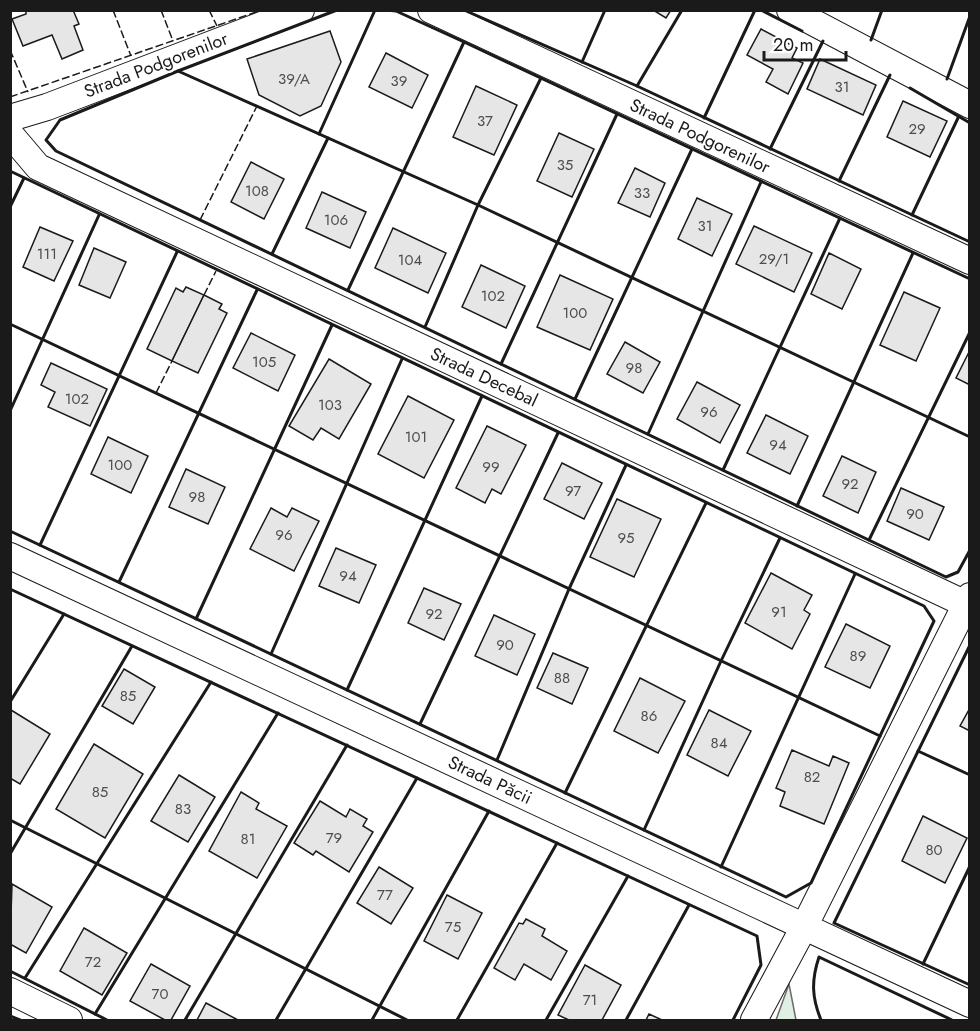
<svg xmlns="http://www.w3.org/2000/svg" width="980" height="1031" font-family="Jost,sans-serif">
<rect width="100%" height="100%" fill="#fff"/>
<polygon fill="#e0efe3" stroke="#6a6a6a" stroke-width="1.5" points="789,984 796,1020 776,1020"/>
<g fill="#e6e6e6" stroke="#1a1a1a" stroke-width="1.5">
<polygon points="26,10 73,10 79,24 74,26 83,50 62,59 52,35 23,46 12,19 26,14"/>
<polygon points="653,10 671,10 666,18"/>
<polygon points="761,29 797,48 792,58 803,63 788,94 766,82 773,69 747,55"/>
<polygon points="330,31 341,62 321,106 300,116 259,95 247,59"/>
<polygon points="386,53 428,75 412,108 369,87"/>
<polygon points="820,59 876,85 863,115 807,89"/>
<polygon points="476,86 517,105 494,155 453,137"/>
<polygon points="903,101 947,121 930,157 887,137"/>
<polygon points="559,133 594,149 572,197 537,181"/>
<polygon points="251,162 284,179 264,219 231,202"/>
<polygon points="635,168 665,183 650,217 618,203"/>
<polygon points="322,192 366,212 350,248 306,228"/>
<polygon points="697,198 732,214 712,256 678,239"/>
<polygon points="754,226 812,253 794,292 736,264"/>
<polygon points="40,227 73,241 54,281 23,267"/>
<polygon points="393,228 446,253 428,293 375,268"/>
<polygon points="94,248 126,262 110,298 79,285"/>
<polygon points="829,253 861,269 842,309 811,294"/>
<polygon points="481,265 525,286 506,328 462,307"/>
<polygon points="560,275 613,299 590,350 537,327"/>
<polygon points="186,287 204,295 172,361 147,349 176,288 183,292"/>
<polygon points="904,292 940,308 916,361 880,345"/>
<polygon points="204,295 222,304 219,309 227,313 198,373 172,361"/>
<polygon points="251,333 295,355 278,391 233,368"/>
<polygon points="625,342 660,362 643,393 607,374"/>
<polygon points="970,350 970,385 956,378"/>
<polygon points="329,359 371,384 339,439 321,428 313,440 289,426"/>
<polygon points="51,363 107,389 90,426 48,407 55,392 41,385"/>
<polygon points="697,382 740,405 720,443 677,419"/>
<polygon points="408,396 454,420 424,478 378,454"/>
<polygon points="766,415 808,436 790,474 747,453"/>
<polygon points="487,426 526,445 501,494 492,489 485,503 456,488"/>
<polygon points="108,437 148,456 131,493 91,474"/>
<polygon points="842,456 876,472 858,513 823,496"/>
<polygon points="562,463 602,483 584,519 544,499"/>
<polygon points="186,469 225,487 208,524 169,507"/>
<polygon points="901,488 944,507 929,540 887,521"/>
<polygon points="617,499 661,519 634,577 590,557"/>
<polygon points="271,508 287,517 292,508 319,521 294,571 250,549"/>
<polygon points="336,548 376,565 359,603 319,586"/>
<polygon points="771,573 812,595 804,610 810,614 792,649 745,623"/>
<polygon points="424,588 461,604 444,640 408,623"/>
<polygon points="494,615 535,634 517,675 475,656"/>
<polygon points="846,624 890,646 870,688 825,667"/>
<polygon points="553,653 588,668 572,704 537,688"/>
<polygon points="124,669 155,687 133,724 102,706"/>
<polygon points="640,678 685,701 658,753 614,731"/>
<polygon points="970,708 970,731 960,726"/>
<polygon points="11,710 50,734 20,784 10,778"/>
<polygon points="709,710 751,731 728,776 687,755"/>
<polygon points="94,744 143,774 105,838 56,809"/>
<polygon points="792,750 829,766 833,756 849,763 824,824 780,806 785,792 776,788"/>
<polygon points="179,775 215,797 188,842 151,821"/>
<polygon points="241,792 259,803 256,809 287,826 257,878 209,851"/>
<polygon points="320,801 346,817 350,809 367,819 363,826 373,832 349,872 316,851 313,855 294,843"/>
<polygon points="923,816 967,838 945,883 902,861"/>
<polygon points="379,867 413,888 391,924 357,903"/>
<polygon points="12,884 52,907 26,953 10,944"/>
<polygon points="447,895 482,913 458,959 424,941"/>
<polygon points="526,919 545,929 542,936 567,951 551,980 524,964 515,980 494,968 519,923 523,924"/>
<polygon points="84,928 127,953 102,995 60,971"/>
<polygon points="151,964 190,986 171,1020 165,1020 130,1001"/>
<polygon points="585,965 621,985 602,1020 569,1020 558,1015"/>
<polygon points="206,1003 238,1020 197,1020"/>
<polygon points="649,1014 662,1020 646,1020"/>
</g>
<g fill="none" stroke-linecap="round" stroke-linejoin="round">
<defs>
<g id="minor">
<polyline points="431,10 970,261"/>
<polyline points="790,10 970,105"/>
<polyline points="10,118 47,107 301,10"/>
<polyline points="10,134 38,167 970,606"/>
<polyline points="10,556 970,1004"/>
<polyline points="10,991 69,1020"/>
<polyline points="754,1020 804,927 970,596"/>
</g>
</defs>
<use href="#minor" stroke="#1a1a1a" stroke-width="28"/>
<use href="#minor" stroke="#fff" stroke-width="26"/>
<g stroke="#1a1a1a" stroke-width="1.5" stroke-dasharray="8 3" stroke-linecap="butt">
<polyline points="113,10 131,56"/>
<polyline points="161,10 173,41"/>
<polyline points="209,10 217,26"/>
<polyline points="10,50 28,92"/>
<polyline points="10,97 262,10"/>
<polyline points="200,220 257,106"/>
<polyline points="204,295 216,271"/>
<polyline points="156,393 172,361"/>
</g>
<g stroke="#1a1a1a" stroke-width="3">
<polyline points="337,10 178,71 60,120 46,140 56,151 946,577 958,572 970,550"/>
<polyline points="386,10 396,11 464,42 970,279"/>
<polyline points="464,10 637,86 970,242"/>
<polyline points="761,10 802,31"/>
<polyline points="871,40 882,10"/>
<polyline points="582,62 605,10"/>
<polyline points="178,71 478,205 970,437"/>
<polyline points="947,79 970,16"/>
<polyline points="637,86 682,10"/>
<polyline points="910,88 970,123"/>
<polyline points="704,118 755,10"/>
<polyline points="319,134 375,10"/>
<polyline points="770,149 823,41"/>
<polyline points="10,171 924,606 934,621 811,883 786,897 10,531"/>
<polyline points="839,181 890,75"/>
<polyline points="10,207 24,178"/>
<polyline points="912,215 958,118"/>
<polyline points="272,254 328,138"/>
<polyline points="348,290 464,42"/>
<polyline points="10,324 880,736"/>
<polyline points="425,327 478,205 541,78"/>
<polyline points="501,364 617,114"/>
<polyline points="575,399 692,149"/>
<polyline points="10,411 99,215"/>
<polyline points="648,434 761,182"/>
<polyline points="723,470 840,218"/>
<polyline points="797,506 913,253"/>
<polyline points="869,540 970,332"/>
<polyline points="40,545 177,252"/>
<polyline points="119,582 257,290"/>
<polyline points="10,589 757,936 761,965 733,1020"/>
<polyline points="196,619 332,325"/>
<polyline points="970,645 834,923 970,985"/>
<polyline points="271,654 402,359"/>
<polyline points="347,690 482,396"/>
<polyline points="10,702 64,614"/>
<polyline points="420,724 558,433"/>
<polyline points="918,751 970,775"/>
<polyline points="497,760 569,589 626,465"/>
<polyline points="565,793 706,503"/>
<polyline points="10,820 407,1020"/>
<polyline points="644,830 721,661 780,538"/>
<polyline points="10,854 132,646"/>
<polyline points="721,867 855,574"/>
<polyline points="923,964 970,866"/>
<polyline points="10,971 107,1020"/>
<polyline points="25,978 211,682"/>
<polyline points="95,1014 278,713"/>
<polyline points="10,1016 20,1020"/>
<polyline points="185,1020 347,745"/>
<polyline points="276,1020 417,778"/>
<polyline points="372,1020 489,811"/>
<polyline points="457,1020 557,843"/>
<polyline points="546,1020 628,876"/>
<polyline points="626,1020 689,905"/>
<path d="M 821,1020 C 812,998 811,981 819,957 L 952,1020"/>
</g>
</g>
<g text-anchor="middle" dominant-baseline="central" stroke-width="4.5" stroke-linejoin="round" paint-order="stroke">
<g font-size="15" fill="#4d4d4d">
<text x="294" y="79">39/A</text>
<text x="399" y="81">39</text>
<text x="842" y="87">31</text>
<text x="485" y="121">37</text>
<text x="917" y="129">29</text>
<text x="565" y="165">35</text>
<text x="257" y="191">108</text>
<text x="642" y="193">33</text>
<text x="336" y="220">106</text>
<text x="705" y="226">31</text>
<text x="47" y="254">111</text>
<text x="774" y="259">29/1</text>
<text x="410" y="260">104</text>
<text x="493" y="296">102</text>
<text x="575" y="313">100</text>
<text x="264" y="362">105</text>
<text x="634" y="368">98</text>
<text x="77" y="399">102</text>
<text x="330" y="405">103</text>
<text x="709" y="412">96</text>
<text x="416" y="437">101</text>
<text x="778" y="445">94</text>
<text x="120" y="465">100</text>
<text x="491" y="467">99</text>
<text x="850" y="484">92</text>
<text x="573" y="491">97</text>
<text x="197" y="497">98</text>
<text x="915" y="514">90</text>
<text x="284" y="535">96</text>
<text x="626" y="538">95</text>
<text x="348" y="576">94</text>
<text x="779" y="612">91</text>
<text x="434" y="614">92</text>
<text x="505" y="645">90</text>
<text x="858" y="656">89</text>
<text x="562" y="678">88</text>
<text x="128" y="696">85</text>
<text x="649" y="716">86</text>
<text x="719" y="743">84</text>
<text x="812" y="777">82</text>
<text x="100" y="792">85</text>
<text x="183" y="809">83</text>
<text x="334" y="838">79</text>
<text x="248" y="839">81</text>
<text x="934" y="850">80</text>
<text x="385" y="895">77</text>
<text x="453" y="927">75</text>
<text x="93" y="962">72</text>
<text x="160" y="994">70</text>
<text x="590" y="1000">71</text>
</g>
<g font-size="18" fill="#1a1a1a" stroke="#fff">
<text transform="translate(156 65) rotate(-21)">Strada Podgorenilor</text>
<text transform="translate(700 136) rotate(25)">Strada Podgorenilor</text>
<text transform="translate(484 377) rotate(25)">Strada Decebal</text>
<text transform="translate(490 780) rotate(25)">Strada Păcii</text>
</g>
</g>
<rect width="980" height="1031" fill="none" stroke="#1a1a1a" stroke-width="24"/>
<path d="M764 51v9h82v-9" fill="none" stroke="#1a1a1a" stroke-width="3"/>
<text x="773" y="51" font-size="18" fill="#1a1a1a" stroke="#ffffff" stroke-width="4.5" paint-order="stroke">20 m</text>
</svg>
